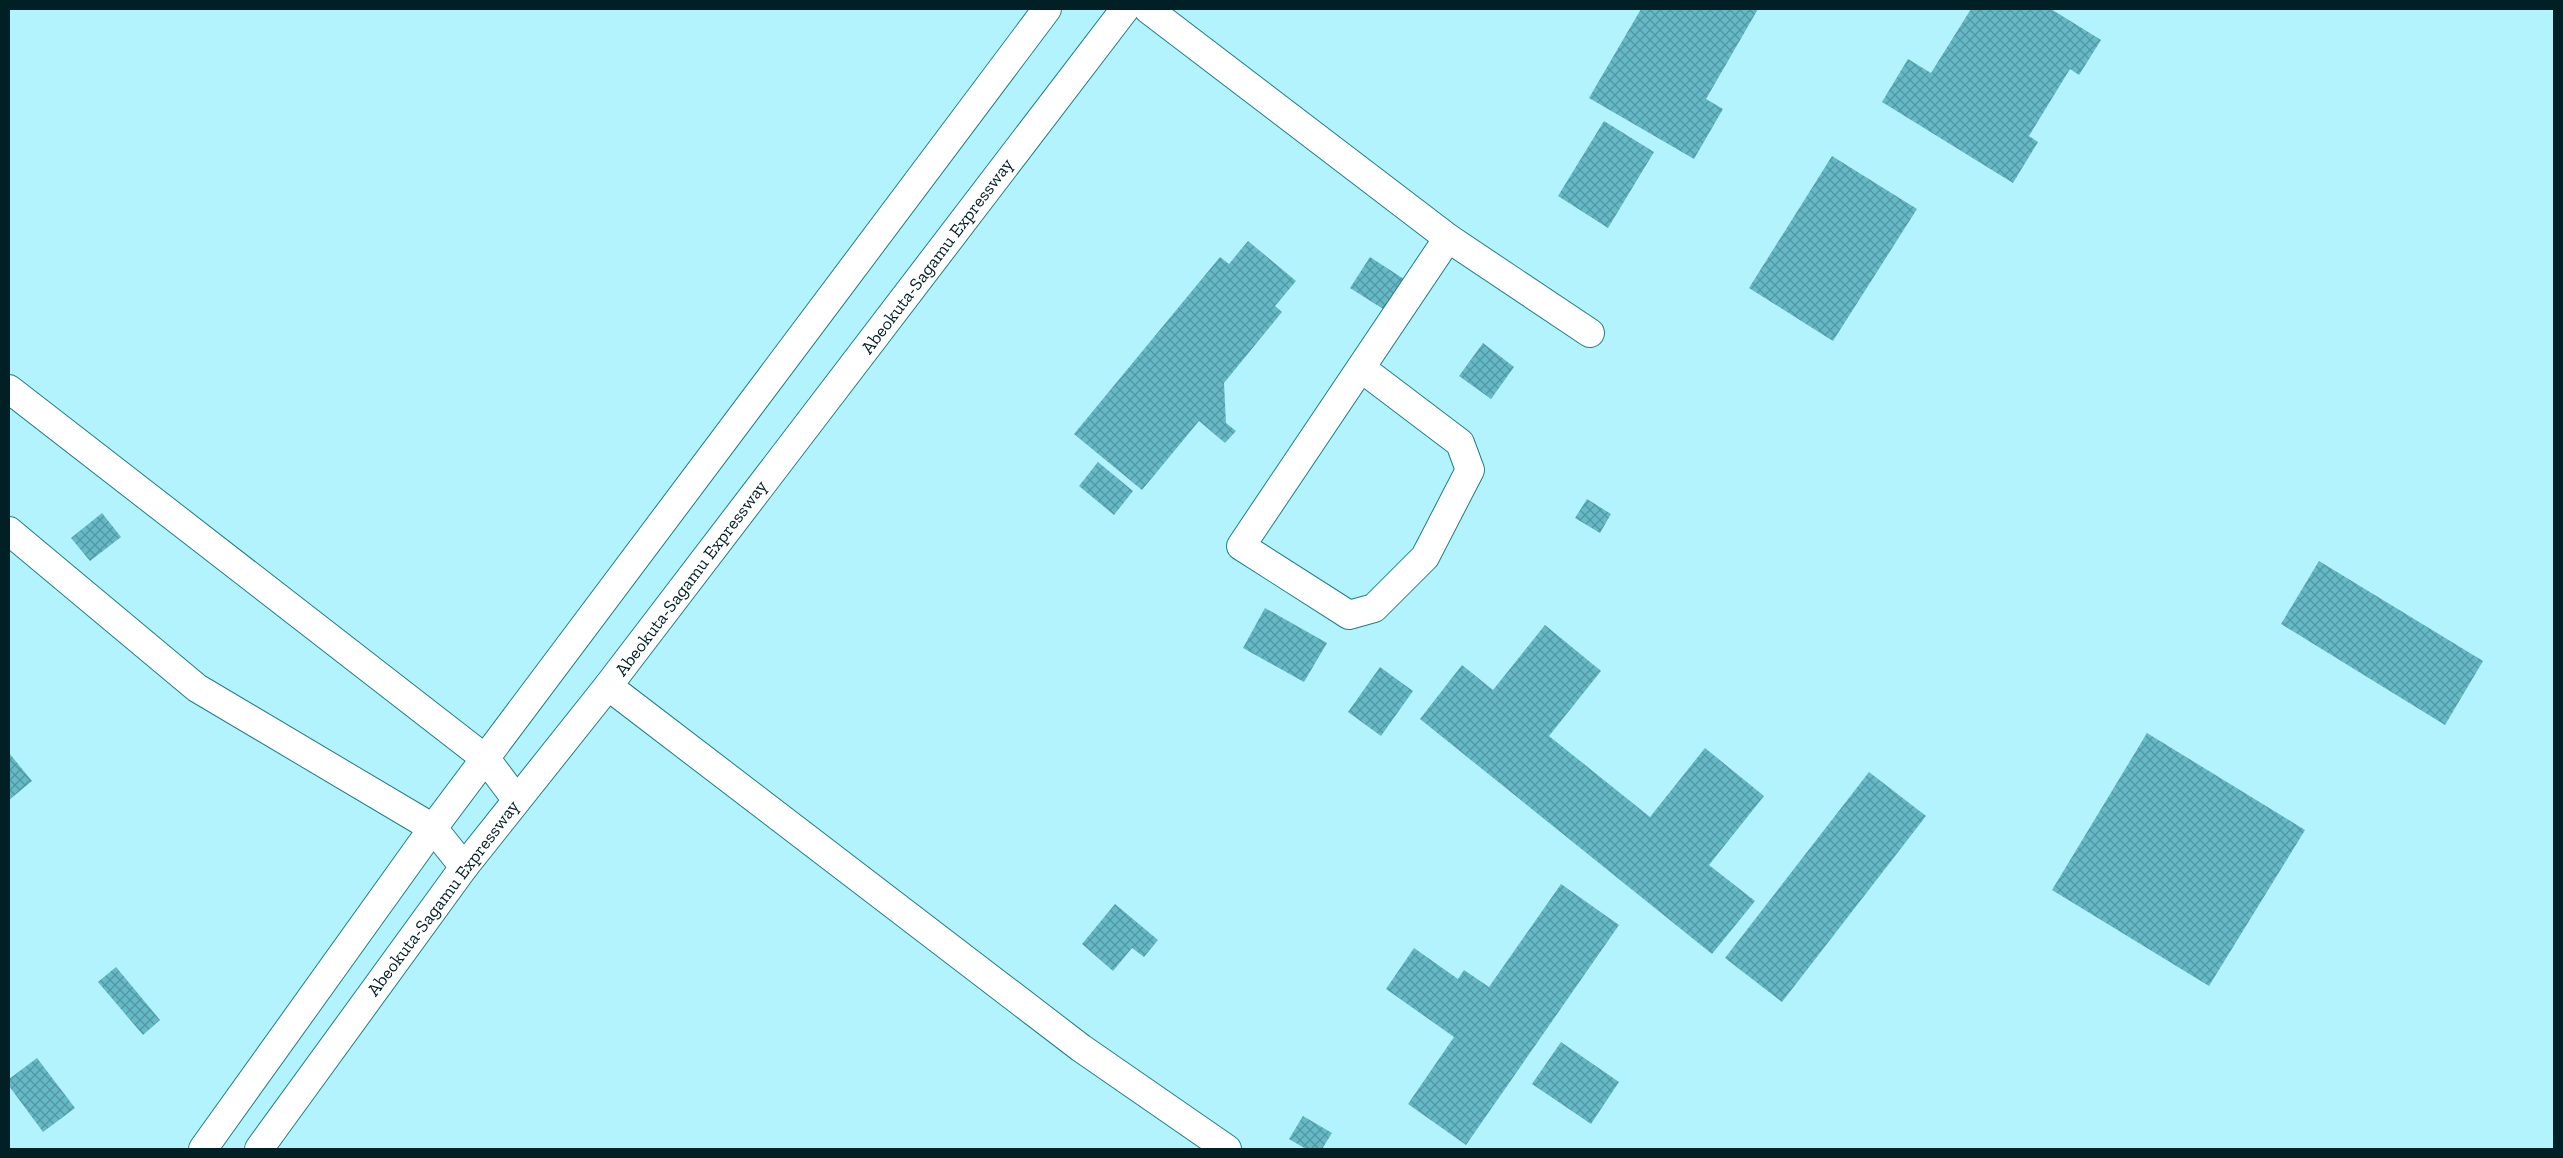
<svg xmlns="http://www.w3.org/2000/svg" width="2563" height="1158" font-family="'Zilla Slab',serif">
<defs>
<pattern id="building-cross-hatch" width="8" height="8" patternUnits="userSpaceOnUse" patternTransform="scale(1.25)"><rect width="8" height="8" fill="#66b9c7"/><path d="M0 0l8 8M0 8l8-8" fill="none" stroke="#5296a1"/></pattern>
</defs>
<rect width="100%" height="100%" fill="#b2f3fe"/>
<g fill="url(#building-cross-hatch)">
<polygon points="1641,9 1758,9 1706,99 1723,109 1694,159 1589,98"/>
<polygon points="1971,9 2051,9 2101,40 2079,75 2070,69 2029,136 2038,142 2013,183 1882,102 1908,59 1931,73"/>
<polygon points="1604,121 1654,152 1608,228 1558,196"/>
<polygon points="1832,156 1917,209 1833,341 1749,288"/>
<polygon points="1248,241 1296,281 1275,306 1282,312 1224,383 1226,423 1236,431 1225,443 1199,421 1142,490 1074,434 1220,257 1229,264"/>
<polygon points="1370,257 1410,283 1391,314 1350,288"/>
<polygon points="1483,343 1514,367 1491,399 1459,376"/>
<polygon points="1098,462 1133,491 1114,515 1079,486"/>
<polygon points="1587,499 1611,514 1600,533 1575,518"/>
<polygon points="102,513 121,537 90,561 71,538"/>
<polygon points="2319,561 2483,661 2445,725 2281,624"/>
<polygon points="1265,608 1327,643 1304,682 1243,648"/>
<polygon points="1545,625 1601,671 1549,736 1650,817 1705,748 1764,796 1709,865 1755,901 1712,954 1420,719 1462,665 1493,690"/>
<polygon points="1380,667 1413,691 1381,736 1348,712"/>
<polygon points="2147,733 2305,830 2209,986 2052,890"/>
<polygon points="9,753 32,781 9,800"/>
<polygon points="1869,772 1926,816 1782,1002 1725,958"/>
<polygon points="1561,884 1619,925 1466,1145 1408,1104 1454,1037 1386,989 1414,948 1458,979 1464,970 1489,987"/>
<polygon points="1115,904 1158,940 1144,957 1132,948 1113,971 1082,944"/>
<polygon points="116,967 160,1020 143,1035 98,982"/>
<polygon points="1561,1042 1619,1082 1591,1124 1532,1084"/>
<polygon points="37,1058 75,1108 43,1132 9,1086 9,1079"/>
<polygon points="1303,1116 1332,1133 1322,1149 1306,1149 1289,1139"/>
</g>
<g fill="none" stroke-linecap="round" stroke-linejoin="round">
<defs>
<g id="minor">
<polyline points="1148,9 1448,238 1241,546 1349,615 1374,608 1425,557 1470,470 1460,443 1361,368"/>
<polyline points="1448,238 1590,333"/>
<polyline points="9,389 486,759 516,799"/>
<polyline points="9,531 197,688 433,828 464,867"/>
<polyline points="608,686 1081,1048 1227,1149"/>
</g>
<g id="highway">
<polyline points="203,1149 433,828 1047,9"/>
<polyline points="259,1149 464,867 608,686 1125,9"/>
</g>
</defs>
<use href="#minor" stroke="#237c89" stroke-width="30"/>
<use href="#highway" stroke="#237c89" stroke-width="30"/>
<use href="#minor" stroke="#fff" stroke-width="28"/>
<use href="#highway" stroke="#fff" stroke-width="28"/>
</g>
<g text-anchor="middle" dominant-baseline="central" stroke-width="4" stroke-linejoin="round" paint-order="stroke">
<g font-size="18" fill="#002026" stroke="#fff">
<text transform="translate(937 256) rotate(-53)">Abeokuta-Sagamu Expressway</text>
<text transform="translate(691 578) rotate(-53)">Abeokuta-Sagamu Expressway</text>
<text transform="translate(443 898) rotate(-53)">Abeokuta-Sagamu Expressway</text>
</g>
</g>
<rect width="2563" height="1158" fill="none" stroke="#002026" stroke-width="20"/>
</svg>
